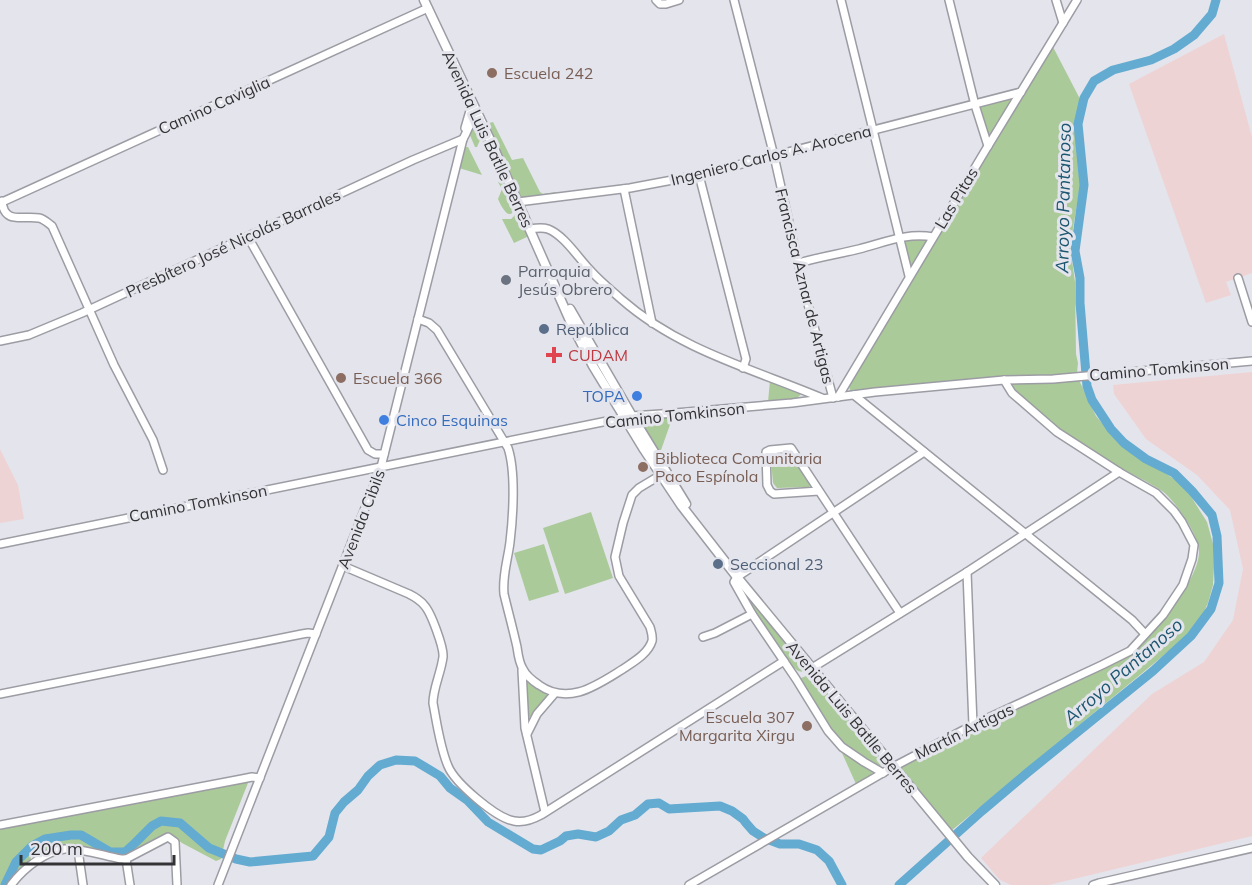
<svg xmlns="http://www.w3.org/2000/svg" width="1252" height="885" font-family="Mulish,sans-serif">
<rect width="100%" height="100%" fill="#e4e4ec"/>
<g fill="#eed3d4">
<polygon points="1224,34 1252,137 1252,273 1226,282 1231,295 1206,303 1129,84"/>
<polygon points="1252,372 1252,836 1049,885 1011,885 1000,880 981,858 1152,694 1204,662 1233,620 1243,569 1230,510 1197,475 1146,439 1114,394 1113,385"/>
<polygon points="0,449 18,485 24,519 0,523"/>
</g>
<g fill="#abca99">
<polygon points="1052,45 1080,99 1078,125 1081,149 1080,187 1070,246 1075,282 1076,354 1078,363 1077,373 1058,376 852,392 850,391 849,386 865,357"/>
<polygon points="1011,97 1013,99 989,140 979,108 980,106"/>
<polygon points="493,122 512,160 523,158 540,192 543,194 556,192 556,195 522,199 486,124"/>
<path d="M 473,125 L 479,128 L 515,207 C 510,224 501,206 498,199 L 502,189 L 498,182 L 500,179 L 482,140 L 480,140 L 477,147 L 475,147 L 469,133 Z"/>
<polygon points="466,147 468,147 482,175 459,168 463,149"/>
<polygon points="517,213 529,236 514,243 502,219 511,219"/>
<polygon points="905,239 927,239 928,241 912,269 910,268 903,241"/>
<path d="M 770,380 L 798,390 L 801,394 C 795,403 779,401 768,402 Z"/>
<path d="M 1079,380 L 1096,416 L 1116,440 L 1180,483 L 1190,495 L 1207,522 L 1215,551 L 1213,585 L 1208,603 L 1202,616 L 1194,627 L 1181,641 L 951,831 L 902,769 L 901,766 L 977,728 L 1125,658 C 1148,639 1199,582 1199,552 C 1200,536 1174,499 1162,491 C 1148,481 1132,475 1118,466 C 1101,456 1084,446 1067,436 L 1054,426 L 1009,387 L 1008,384 L 1010,383 Z"/>
<polygon points="673,416 660,453 643,425 643,420"/>
<polygon points="787,455 791,457 811,485 809,487 777,488 773,483 771,460 775,456"/>
<polygon points="591,512 613,578 565,594 543,528"/>
<polygon points="544,544 559,592 529,601 514,553"/>
<polygon points="740,586 806,666 806,669 803,672 798,671 791,665 743,596"/>
<polygon points="806,676 811,676 817,680 881,761 882,765 877,767 844,746 835,736 800,680 801,678"/>
<polygon points="528,680 546,693 547,696 530,717 527,716 524,682"/>
<polygon points="844,751 871,770 873,771 872,776 859,784 856,784 842,753"/>
<polygon points="247,782 248,783 225,841 221,859 216,861 182,843 171,835 127,855 118,855 57,847 9,885 0,885 0,827 86,810"/>
</g>
<g fill="none" stroke-linecap="round" stroke-linejoin="round">
<g stroke="#63abd0" stroke-width="9">
<polyline points="5,885 16,862 32,846 45,839 71,835 81,835 110,852 125,852 135,843 152,826 161,821 180,823 209,848 236,859 250,862 313,856 329,837 335,813 344,802 358,790 368,776 380,765 396,760 415,761 440,776 450,788 467,800 488,822 533,849 541,850 560,841 566,836 578,834 596,837 609,831 621,820 635,815 648,804 659,803 669,809 720,806 732,811 743,819 746,823 753,831 764,838 780,844 799,844 817,850 829,861 842,885"/>
<polyline points="899,885 982,811 1027,773 1153,671 1191,636 1211,609 1219,583 1217,536 1212,515 1192,491 1174,473 1146,459 1124,443 1111,429 1092,400 1087,386 1080,303 1080,278 1075,251 1084,185 1078,124 1084,98 1094,81 1113,70 1151,60 1174,49 1194,35 1212,14 1216,0"/>
</g>
<defs>
<g id="minor">
<polyline points="656,0 660,4 666,4 679,0"/>
<polyline points="734,0 774,156 804,289 833,398"/>
<polyline points="841,0 909,276"/>
<polyline points="949,0 975,105 988,146"/>
<polyline points="1056,0 1063,23"/>
<polyline points="465,128 472,104"/>
<polyline points="699,175 746,359 743,368"/>
<polyline points="624,189 652,323"/>
<path d="M 2,201 C 4,225 23,215 39,218 C 44,219 48,223 52,226 L 114,365 L 153,440 L 163,470"/>
<polyline points="518,202 630,188 699,175 1021,92"/>
<polyline points="0,203 428,8"/>
<path d="M 530,229 C 536,228 542,227 548,229 C 564,235 579,259 591,271 C 600,281 611,290 621,299 C 679,350 753,369 822,398"/>
<polyline points="248,237 368,450 375,454 384,454"/>
<path d="M 799,263 C 819,257 839,254 859,249 C 883,243 907,232 933,237"/>
<polyline points="1238,278 1252,322"/>
<path d="M 418,319 L 429,323 L 437,330 L 508,448 C 516,472 513,517 510,542 C 508,559 502,576 504,594 C 508,611 513,629 517,647 C 518,654 519,663 523,669 C 526,676 533,681 539,685 C 569,706 597,685 623,669 C 633,662 648,654 652,641 C 653,636 651,631 650,627 L 619,576 L 615,557 L 623,523 L 632,495 L 639,488 L 664,473"/>
<polyline points="0,341 29,335 82,313 413,160 463,139"/>
<polyline points="854,395 1132,620 1145,634"/>
<polyline points="838,397 985,151 1077,0"/>
<path d="M 819,491 L 774,494 L 770,491 L 767,485 L 766,452 L 770,450 L 791,448 C 827,503 863,558 900,613"/>
<polyline points="0,544 632,416 675,413 792,403 875,392 1004,380 1053,379 1252,361"/>
<path d="M 343,566 L 409,594 C 415,597 420,600 424,605 C 431,612 444,648 443,657 C 441,673 433,688 433,703 C 437,724 440,747 448,766 C 455,783 496,818 514,821 C 524,823 532,820 541,815 L 784,661"/>
<polyline points="967,572 973,725"/>
<polyline points="703,637 715,633 752,614"/>
<polyline points="812,668 967,572 1119,472"/>
<polyline points="522,670 525,728 545,812"/>
<polyline points="0,694 302,634 308,633 316,634"/>
<polyline points="527,734 537,714 555,693"/>
<polyline points="883,773 864,762 842,747 828,731 796,679 752,614 734,582 737,577 924,452"/>
<polyline points="0,825 242,779 252,777 260,778"/>
<polyline points="78,850 83,885"/>
<polyline points="126,859 130,885"/>
<path d="M 11,885 C 23,869 45,851 65,849 C 82,848 104,856 121,859 L 126,859 L 168,837 L 175,842 L 177,885"/>
<path d="M 218,885 L 381,467 L 463,139 C 469,129 467,124 480,118"/>
<polyline points="689,885 893,767 973,725 1102,665 1130,651 1163,615 1183,585 1192,559 1194,545 1182,522 1174,511 1156,493 1119,472 1057,432 1012,393 1004,380"/>
<polyline points="1093,885 1099,883 1252,848"/>
</g>
<g id="major">
<polyline points="424,0 492,144 571,323 593,366 643,448 681,505 737,577 968,857 995,885"/>
<polyline points="570,309 632,416 686,504"/>
</g>
</defs>
<use href="#minor" stroke="#9c9ca4" stroke-width="10"/>
<use href="#major" stroke="#9c9ca4" stroke-width="11"/>
<use href="#minor" stroke="#fff" stroke-width="7"/>
<use href="#major" stroke="#fff" stroke-width="8"/>
</g>
<g fill="#8d6e63" stroke="#e4e4ec" stroke-width="2">
<circle cx="492" cy="73" r="6"/>
<circle cx="341" cy="378" r="6"/>
<circle cx="643" cy="467" r="6"/>
<circle cx="807" cy="726" r="6"/>
</g>
<circle fill="#6b7280" stroke="#e4e4ec" stroke-width="2" cx="506" cy="280" r="6"/>
<g fill="#5c6f8a" stroke="#e4e4ec" stroke-width="2">
<circle cx="544" cy="329" r="6"/>
<circle cx="718" cy="564" r="6"/>
</g>
<path fill="#e0444e" stroke="#e4e4ec" stroke-width="2" d="M551 346h6v6h6v6h-6v6h-6v-6h-6v-6h6z"/>
<g fill="#3f7fe0" stroke="#e4e4ec" stroke-width="2">
<circle cx="637" cy="396" r="6"/>
<circle cx="384" cy="420" r="6"/>
</g>
<g text-anchor="middle" dominant-baseline="central" stroke-width="6" stroke-linejoin="round" paint-order="stroke">
<g font-size="16" fill="#785e54" stroke="#e4e4ec" text-anchor="start">
<text x="504" y="73">Escuela 242</text>
<text x="353" y="378">Escuela 366</text>
<text x="655" y="458">Biblioteca Comunitaria<tspan x="655" dy="18">Paco Espínola</tspan></text>
<text x="795" y="717" text-anchor="end">Escuela 307<tspan x="795" dy="18">Margarita Xirgu</tspan></text>
</g>
<g font-size="16" fill="#333336" stroke="#e4e4ec">
<text transform="translate(214 105) rotate(-24)">Camino Caviglia</text>
<text transform="translate(488 139) rotate(65)">Avenida Luis Batlle Berres</text>
<text transform="translate(771 155) rotate(-14)">Ingeniero Carlos A. Arocena</text>
<text transform="translate(956 198) rotate(-59)">Las Pitas</text>
<text transform="translate(233 243) rotate(-25)">Presbítero José Nicolás Barrales</text>
<text transform="translate(805 286) rotate(76)">Francisca Aznar de Artigas</text>
<text transform="translate(1159 369) rotate(-5)">Camino Tomkinson</text>
<text transform="translate(675 415) rotate(-6)">Camino Tomkinson</text>
<text transform="translate(198 503) rotate(-11)">Camino Tomkinson</text>
<text transform="translate(361 519) rotate(-69)">Avenida Cibils</text>
<text transform="translate(852 717) rotate(50)">Avenida Luis Batlle Berres</text>
<text transform="translate(964 731) rotate(-26)">Martín Artigas</text>
</g>
<g font-size="16" fill="#5b616d" stroke="#e4e4ec" text-anchor="start">
<text x="518" y="271">Parroquia<tspan x="518" dy="18">Jesús Obrero</tspan></text>
</g>
<g font-size="16" fill="#4e5e75" stroke="#e4e4ec" text-anchor="start">
<text x="556" y="329">República</text>
<text x="730" y="564">Seccional 23</text>
</g>
<g font-size="16" fill="#be3a42" stroke="#e4e4ec" text-anchor="start">
<text x="568" y="355">CUDAM</text>
</g>
<g font-size="16" fill="#366cbe" stroke="#e4e4ec" text-anchor="end">
<text x="625" y="396">TOPA</text>
<text x="396" y="420" text-anchor="start">Cinco Esquinas</text>
</g>
<g font-size="18" font-style="italic" fill="#1d5670" stroke="#e4e4ec">
<text transform="translate(1063 198) rotate(-89)">Arroyo Pantanoso</text>
<text transform="translate(1123 671) rotate(-41)">Arroyo Pantanoso</text>
</g>
</g>
<path d="M21 855v9h153v-9" fill="none" stroke="#333336" stroke-width="3"/>
<text x="30" y="855" font-size="18" fill="#333336" stroke="#e4e4ec" stroke-width="4.5" paint-order="stroke">200 m</text>
</svg>
